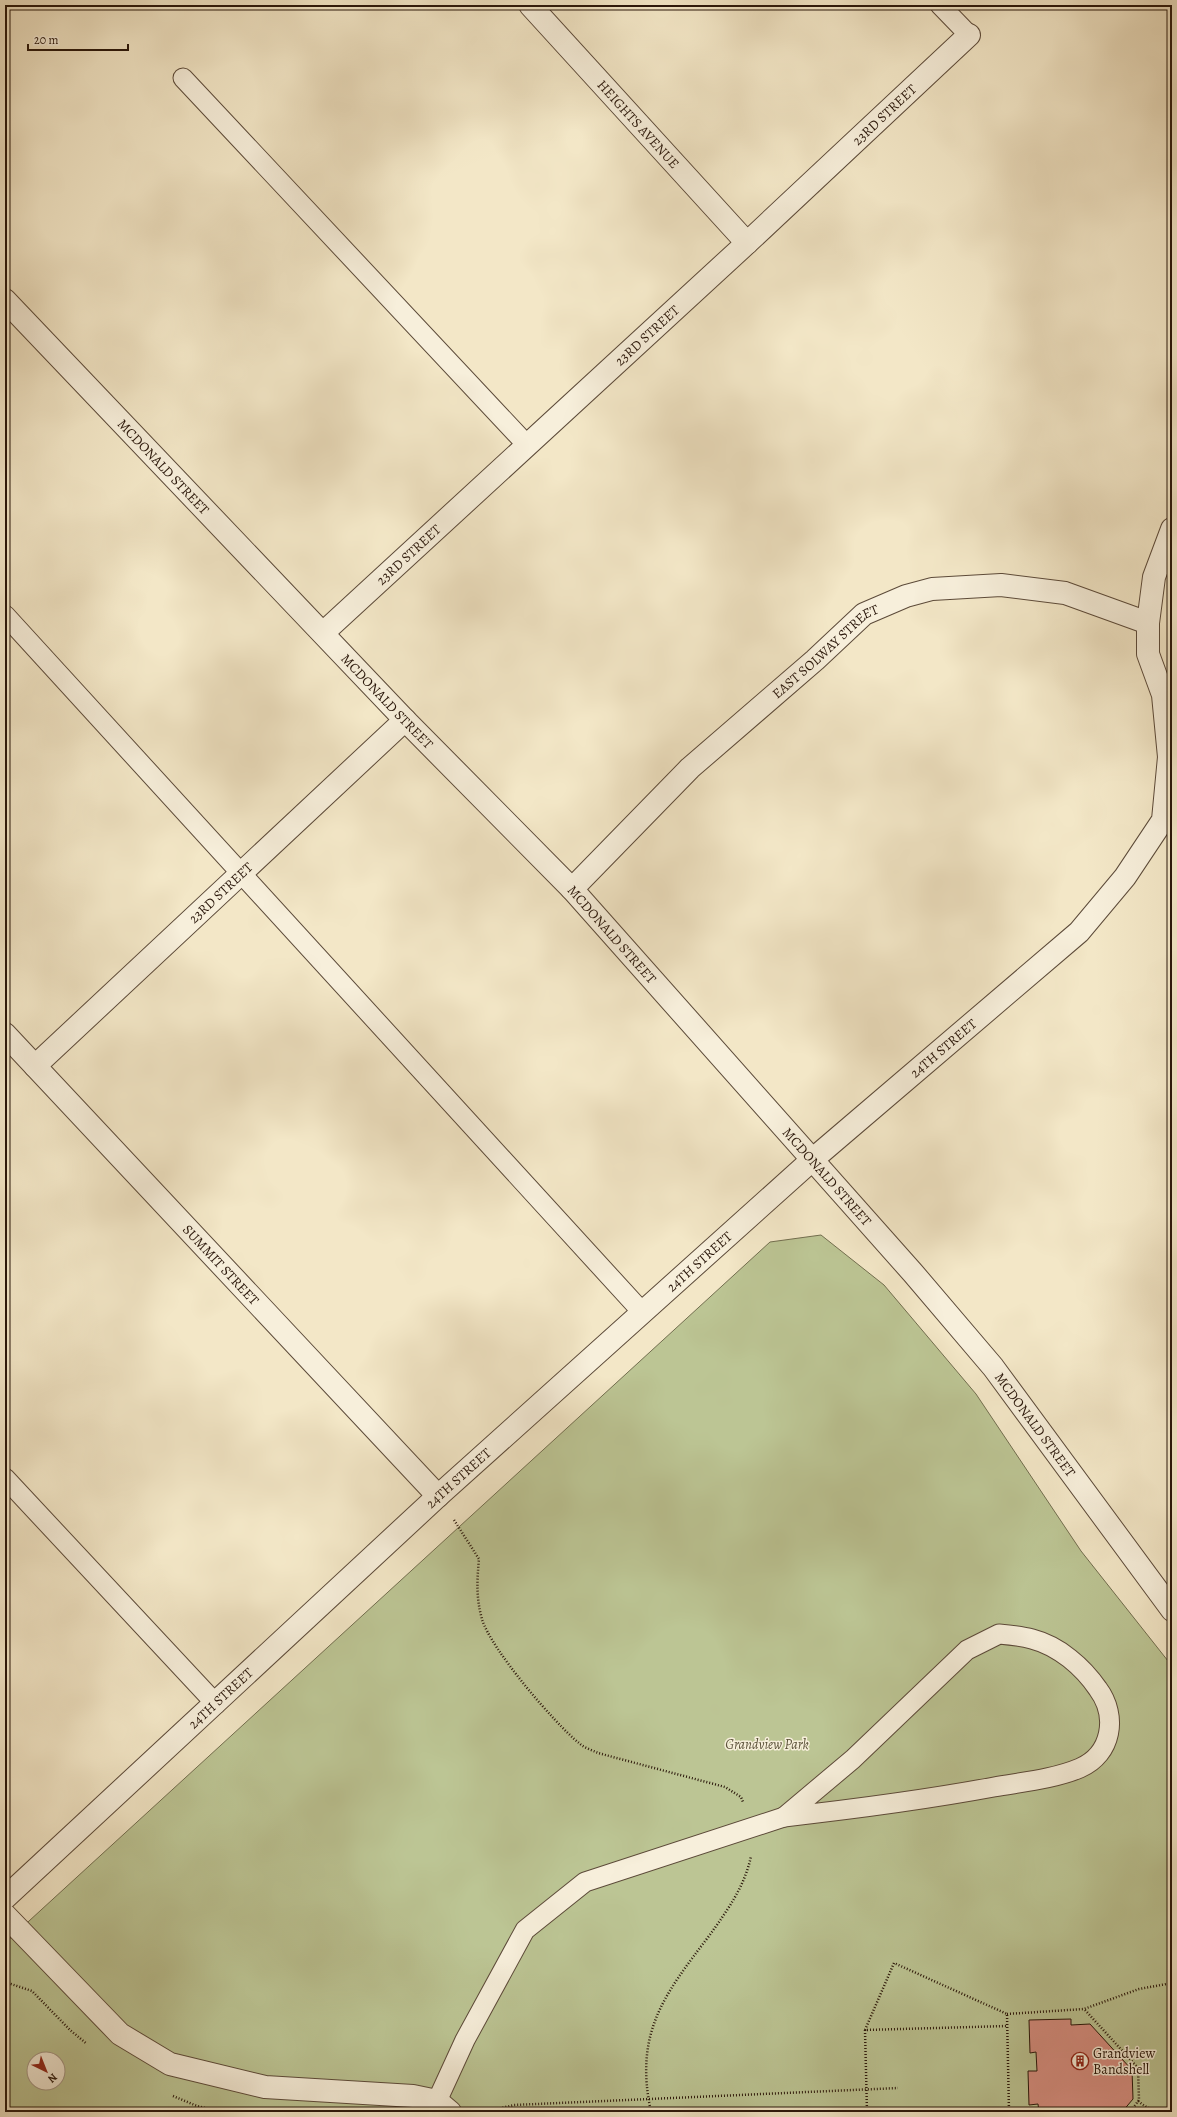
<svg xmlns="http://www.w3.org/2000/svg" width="1177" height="2117" font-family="Alegreya,serif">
<rect width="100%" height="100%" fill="#f3e7c7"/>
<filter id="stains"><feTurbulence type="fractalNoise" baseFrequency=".005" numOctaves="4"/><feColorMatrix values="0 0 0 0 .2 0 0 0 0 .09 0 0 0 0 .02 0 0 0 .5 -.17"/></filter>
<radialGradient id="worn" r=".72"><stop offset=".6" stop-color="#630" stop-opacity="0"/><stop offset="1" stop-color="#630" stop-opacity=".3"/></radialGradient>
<path fill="#bcc594" stroke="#726e4f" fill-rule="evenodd" d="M 821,1235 L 884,1285 L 976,1394 L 1081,1551 L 1172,1666 L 1172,2112 L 5,2112 L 5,1943 L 770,1242 ZM 34,2059 L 58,2059 L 58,2083 L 34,2083 Z"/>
<polygon fill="#d78f82" stroke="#29160a" points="1071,2019 1071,2025 1090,2024 1132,2070 1133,2099 1122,2112 1039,2112 1038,2104 1029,2105 1028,2071 1037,2071 1036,2052 1030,2053 1029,2020"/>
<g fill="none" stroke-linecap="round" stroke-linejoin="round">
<defs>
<g id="service">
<polyline points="940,5 969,35"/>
<polyline points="183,78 527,445"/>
<polyline points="5,615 643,1313"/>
<polyline points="5,1478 216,1704"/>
<path d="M 999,1634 C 1010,1635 1021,1636 1032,1639 C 1059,1646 1083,1667 1098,1689 C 1118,1716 1112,1754 1080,1768 C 1054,1779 1022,1782 994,1787 C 924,1800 855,1809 784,1817 L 853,1759 L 967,1650 Z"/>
<polyline points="437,2101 465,2040 525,1930 585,1882 784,1817"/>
</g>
<g id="minor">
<path id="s1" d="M 530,5 L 747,243"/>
<path id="s2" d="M 5,300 L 405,720 L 572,889 L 913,1273 L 993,1367 L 1172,1610"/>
<path id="s3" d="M 323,633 L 747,243 L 969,35"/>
<path id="s4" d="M 572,889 L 690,768 L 815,660 L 864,614 L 906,596 L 932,589 L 1001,585 L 1065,593 L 1148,623"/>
<path id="s5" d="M 5,1034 L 438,1496"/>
<path id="s6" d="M 35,1066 L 405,720"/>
<polyline points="5,1915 120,2034 170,2064 265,2087 413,2096 437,2101 450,2112"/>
</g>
<g id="tertiary">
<path id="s7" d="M 5,1898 L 438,1496 L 812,1160 L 1079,932 L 1125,877 L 1163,820 L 1169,757 L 1163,695 L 1148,654 L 1148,623 L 1154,577 L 1172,529"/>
</g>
</defs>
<use href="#service" stroke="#5c4a39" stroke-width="21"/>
<use href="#minor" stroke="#5c4a39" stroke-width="24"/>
<use href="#tertiary" stroke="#5c4a39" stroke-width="24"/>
<g stroke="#29160a" stroke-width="2.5" stroke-dasharray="1 2" stroke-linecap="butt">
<path d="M 454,1520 L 479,1559 C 477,1580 476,1598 482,1619 C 490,1648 555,1724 579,1743 C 584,1748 592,1750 598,1753 L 725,1787 L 741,1797 L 743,1802"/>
<polyline points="5,1982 32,1991 70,2030 87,2044"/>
<polyline points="1085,2010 1138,2068 1139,2100 1130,2112"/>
<polyline points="1007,2014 1084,2009 1139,1989 1172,1983"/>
<polyline points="865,2030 894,1963 1007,2014 1009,2112"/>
<polyline points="1172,2077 1170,2082 1172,2085"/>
<polyline points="173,2096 197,2106 222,2112"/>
<path d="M 1138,2101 C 1149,2110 1158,2113 1172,2108"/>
<polyline points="485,2112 514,2105 898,2088"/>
<path d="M 651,2112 C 634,2033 664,1995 709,1936 C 727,1911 745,1886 751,1856"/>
<polyline points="867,2112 865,2030 1007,2026"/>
</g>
<use href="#service" stroke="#f7efdb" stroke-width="19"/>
<use href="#minor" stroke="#f7efdb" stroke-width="22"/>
<use href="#tertiary" stroke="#f7efdb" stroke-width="22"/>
</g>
<defs>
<symbol id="building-ring" viewBox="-11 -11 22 22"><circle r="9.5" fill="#f7efdb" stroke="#8f2418" stroke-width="1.5"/><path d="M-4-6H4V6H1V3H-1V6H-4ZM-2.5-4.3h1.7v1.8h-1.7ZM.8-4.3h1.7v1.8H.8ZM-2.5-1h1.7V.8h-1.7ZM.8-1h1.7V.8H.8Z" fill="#8f2418"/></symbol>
</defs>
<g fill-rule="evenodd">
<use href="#building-ring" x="1070" y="2051" width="20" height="20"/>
</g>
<g text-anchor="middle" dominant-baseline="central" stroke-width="3" stroke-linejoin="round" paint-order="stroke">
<g font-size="14" fill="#29160a" stroke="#f7efdb">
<text stroke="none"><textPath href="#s3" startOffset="764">23RD STREET</textPath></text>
<text stroke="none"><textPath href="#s1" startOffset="161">HEIGHTS AVENUE</textPath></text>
<text stroke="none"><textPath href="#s3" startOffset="440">23RD STREET</textPath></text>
<text stroke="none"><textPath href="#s2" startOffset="230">MCDONALD STREET</textPath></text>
<text stroke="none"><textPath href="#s3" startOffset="116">23RD STREET</textPath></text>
<text stroke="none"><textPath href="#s4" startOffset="348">EAST SOLWAY STREET</textPath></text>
<text stroke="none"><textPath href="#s2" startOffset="554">MCDONALD STREET</textPath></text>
<text stroke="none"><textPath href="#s6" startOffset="254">23RD STREET</textPath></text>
<text stroke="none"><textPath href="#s2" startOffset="878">MCDONALD STREET</textPath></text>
<text stroke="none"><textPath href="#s7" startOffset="1266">24TH STREET</textPath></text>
<text stroke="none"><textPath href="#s2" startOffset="1202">MCDONALD STREET</textPath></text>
<text stroke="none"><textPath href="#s7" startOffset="942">24TH STREET</textPath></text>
<text stroke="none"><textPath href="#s5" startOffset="316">SUMMIT STREET</textPath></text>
<text stroke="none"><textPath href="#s2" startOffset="1526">MCDONALD STREET</textPath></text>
<text stroke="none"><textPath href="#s7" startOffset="618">24TH STREET</textPath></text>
<text stroke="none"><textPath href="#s7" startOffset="294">24TH STREET</textPath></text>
</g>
<g font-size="14" font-style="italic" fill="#5c533a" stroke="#f7efdb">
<text x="767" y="1744">Grandview Park</text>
</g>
<g font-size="14" fill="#29160a" stroke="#f7efdb" text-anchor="start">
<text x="1093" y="2053">Grandview<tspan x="1093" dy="16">Bandshell</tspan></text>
</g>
</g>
<rect width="1177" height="2117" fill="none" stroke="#f3e7c7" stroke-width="20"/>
<rect x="6" y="6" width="1165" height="2105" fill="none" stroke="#29160a" stroke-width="2"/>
<rect x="10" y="10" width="1157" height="2097" fill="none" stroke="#29160a"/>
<g transform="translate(46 2071) rotate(137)"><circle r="19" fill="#f7efdb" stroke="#a59887"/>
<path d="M0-3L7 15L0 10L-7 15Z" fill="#8f2418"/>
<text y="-6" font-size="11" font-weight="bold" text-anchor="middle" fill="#29160a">N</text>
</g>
<path d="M28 44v6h100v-6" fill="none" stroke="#29160a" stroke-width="2"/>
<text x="34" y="44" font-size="12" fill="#29160a" stroke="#f7efdb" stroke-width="3" paint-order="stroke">20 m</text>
<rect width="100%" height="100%" filter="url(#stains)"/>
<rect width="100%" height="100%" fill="url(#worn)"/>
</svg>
